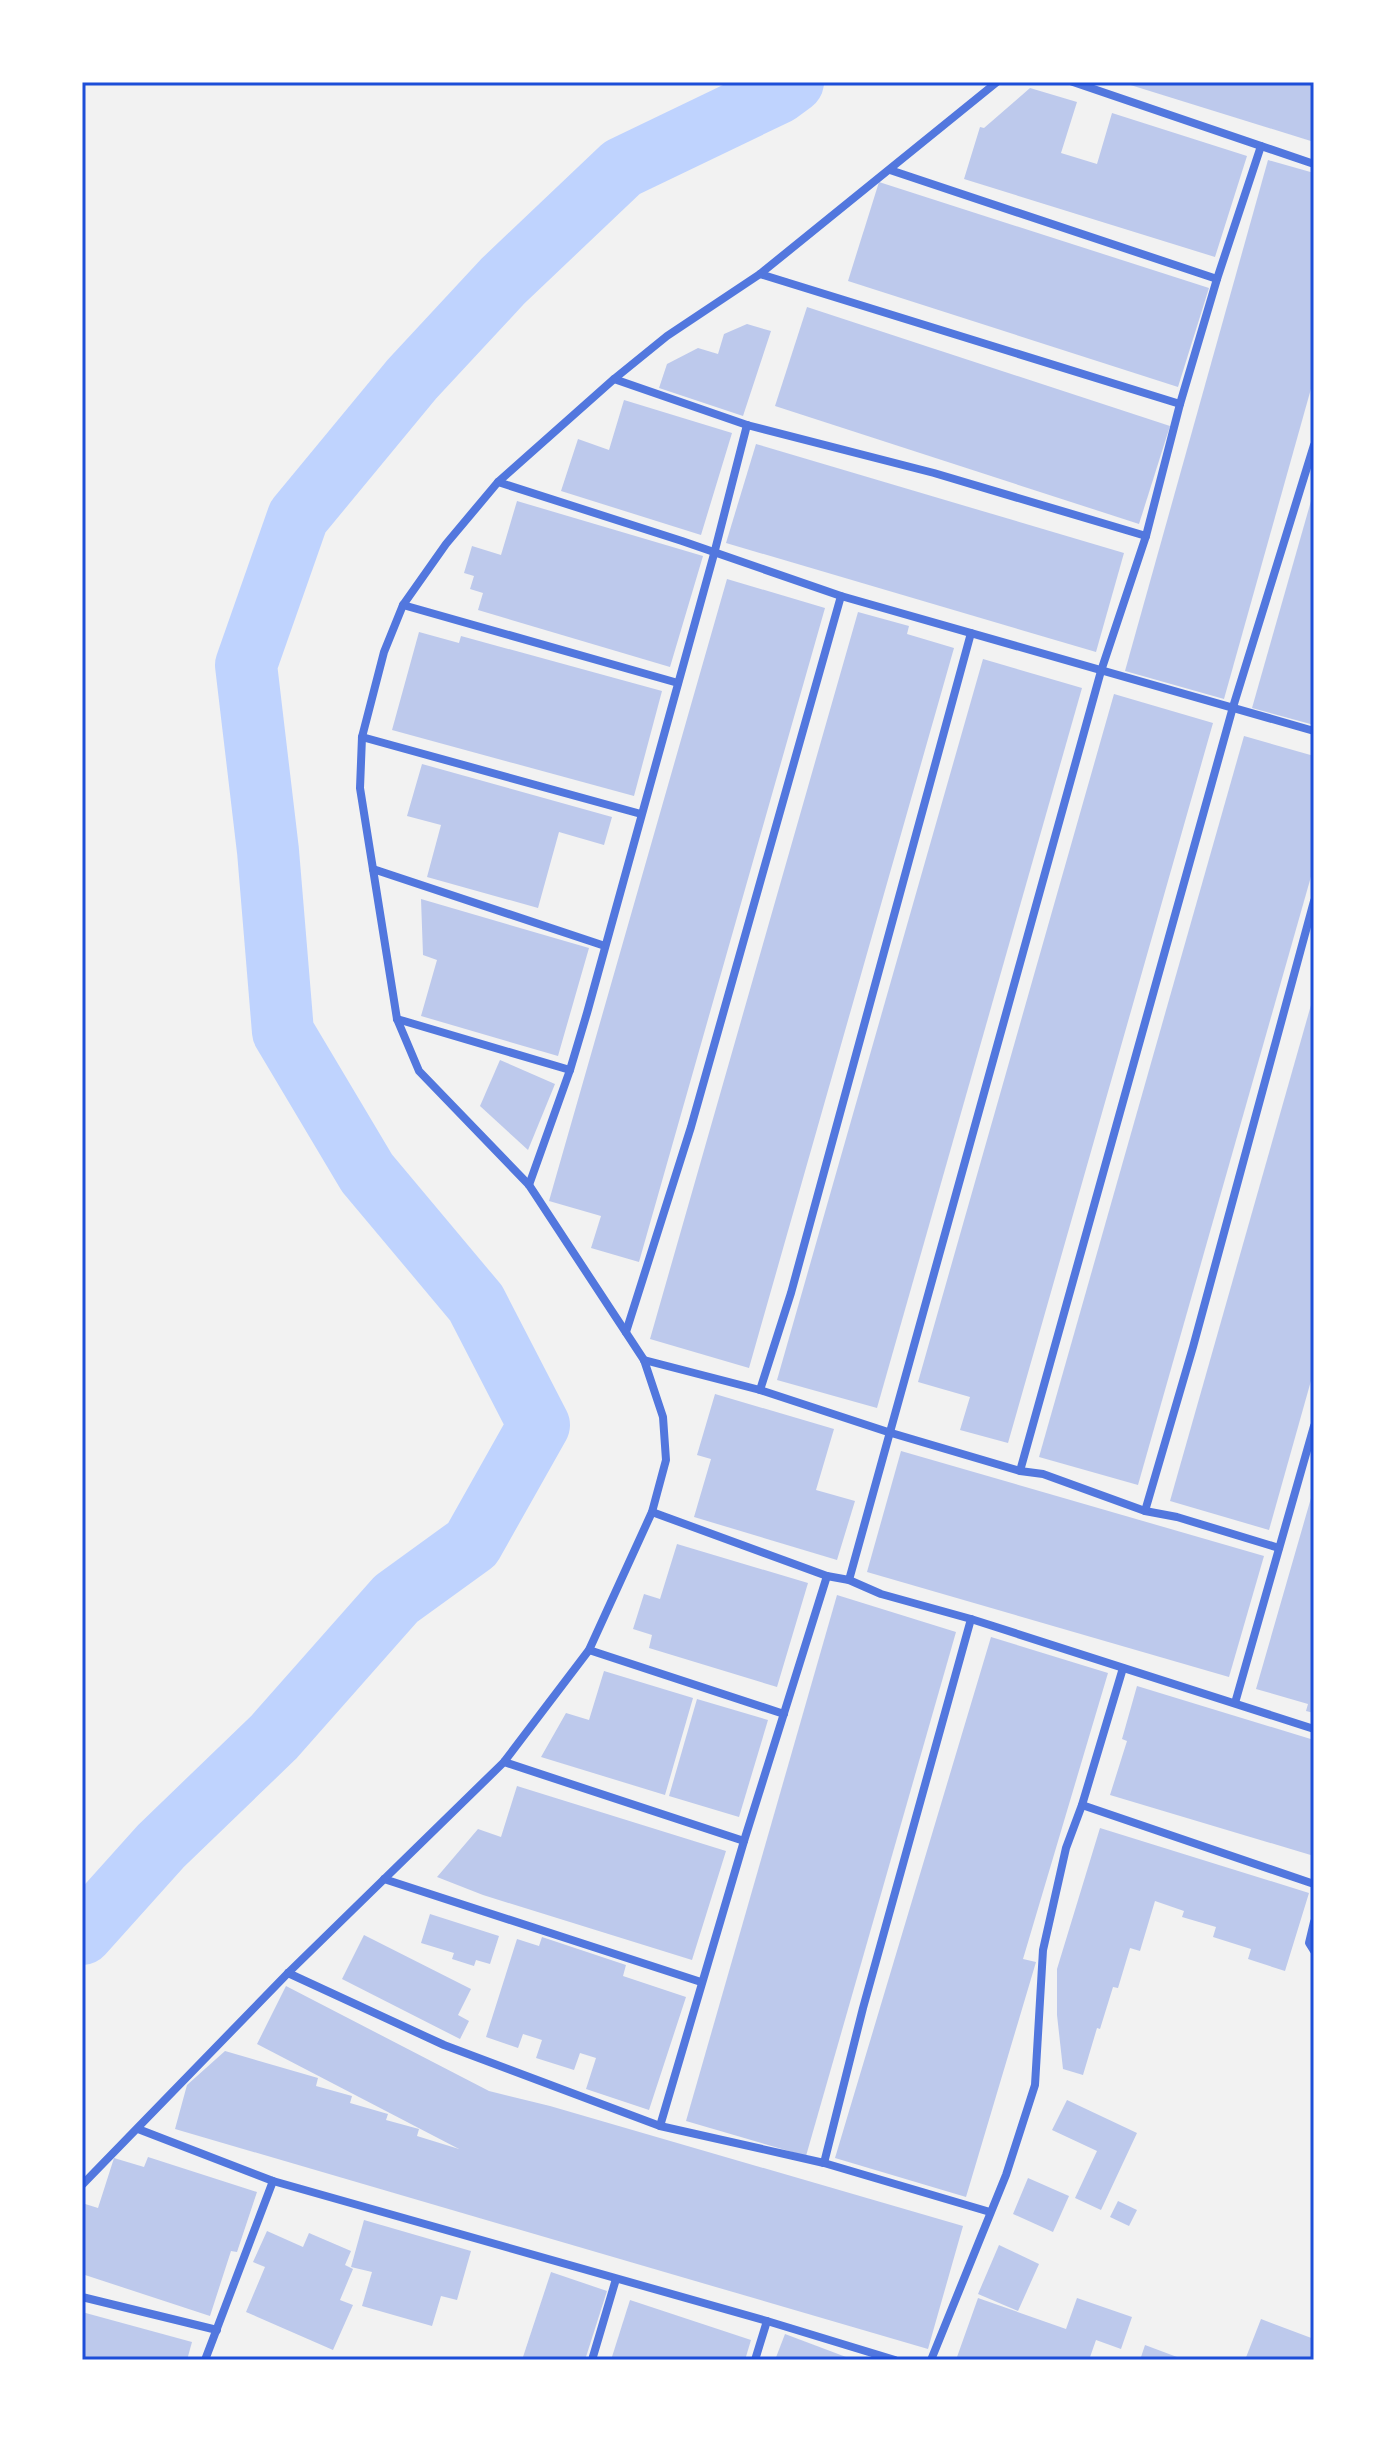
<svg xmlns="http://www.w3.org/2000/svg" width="1396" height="2442" font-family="Arial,sans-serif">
<rect width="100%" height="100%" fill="#f2f2f2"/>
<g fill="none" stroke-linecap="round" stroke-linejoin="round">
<polyline stroke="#bfd3fe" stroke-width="62" points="82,1934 161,1846 274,1737 396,1599 472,1544 539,1425 476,1303 367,1173 283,1032 268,851 246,665 298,517 412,379 503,281 622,168 778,93 793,82"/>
</g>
<g fill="#bdc9ec">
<polygon points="1124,82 1314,82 1314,142 1124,83"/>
<polygon points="1030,88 1077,102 1061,153 1097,164 1112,113 1247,156 1215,257 964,179 980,127 984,128"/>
<polygon points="1268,160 1314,173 1314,378 1224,699 1125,671"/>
<polygon points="879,182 1209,288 1178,387 848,281"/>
<polygon points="807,307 1170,426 1139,524 775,406"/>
<polygon points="747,324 771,331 743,416 659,388 667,364 698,348 718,354 724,334"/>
<polygon points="624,400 732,433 701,535 561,491 578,439 609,450"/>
<polygon points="756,444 1124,553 1096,652 726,543"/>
<polygon points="1313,494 1314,494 1314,725 1252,708"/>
<polygon points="517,501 703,556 670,667 478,610 483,593 470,589 474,576 464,573 472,546 501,555"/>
<polygon points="727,579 825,608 639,1262 591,1248 601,1216 549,1201"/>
<polygon points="858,612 909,626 907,634 954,648 749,1368 650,1339"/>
<polygon points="419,632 459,643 461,636 662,691 634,796 392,730"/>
<polygon points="983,659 1082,688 877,1408 777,1380"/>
<polygon points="1114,694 1213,723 1008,1443 960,1430 970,1397 918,1382"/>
<polygon points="1244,736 1314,756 1314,866 1138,1485 1039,1457"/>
<polygon points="422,764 612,817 604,845 559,832 538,908 427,877 441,825 407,816"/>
<polygon points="421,899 589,948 558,1056 421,1016 437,960 423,955"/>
<polygon points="1313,998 1314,1370 1269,1530 1170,1501"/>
<polygon points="500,1060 555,1084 528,1150 480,1106"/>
<polygon points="715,1394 834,1429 816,1490 855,1501 837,1560 694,1517 711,1459 697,1455"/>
<polygon points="901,1451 1264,1556 1229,1677 867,1572"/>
<polygon points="1313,1491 1314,1491 1314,1713 1306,1711 1308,1704 1256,1689"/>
<polygon points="677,1544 808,1583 777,1687 649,1648 652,1635 633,1629 644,1594 660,1599"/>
<polygon points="837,1595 956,1632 806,2156 686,2121"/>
<polygon points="991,1637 1108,1673 1023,1959 1036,1962 966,2197 835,2158"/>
<polygon points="604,1671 693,1698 665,1795 541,1757 566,1713 589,1720"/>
<polygon points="1137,1686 1314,1740 1314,1856 1110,1795 1127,1741 1122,1739"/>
<polygon points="697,1699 768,1720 739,1817 669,1796"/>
<polygon points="517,1786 726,1851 692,1960 483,1895 437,1877 478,1829 501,1837"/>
<polygon points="1100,1828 1309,1893 1285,1971 1248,1959 1251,1949 1213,1937 1216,1927 1182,1917 1184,1911 1155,1901 1140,1951 1130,1948 1118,1988 1113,1987 1100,2029 1097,2028 1083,2075 1063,2069 1057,2015 1057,1969"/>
<polygon points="430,1914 499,1936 490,1964 476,1960 474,1966 452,1959 454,1953 421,1943"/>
<polygon points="364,1935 471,1989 458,2015 469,2021 460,2039 342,1979"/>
<polygon points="542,1937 626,1965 623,1976 686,1997 649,2110 586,2089 596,2058 580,2053 574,2070 536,2058 542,2040 523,2034 518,2048 486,2037 517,1939 539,1946"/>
<polygon points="286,1986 489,2091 550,2106 963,2226 928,2349 175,2129 187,2085 225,2051 318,2078 316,2086 352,2096 350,2103 388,2114 386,2120 419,2129 417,2136 459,2149 257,2044"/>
<polygon points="1067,2100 1137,2133 1101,2210 1075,2198 1097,2151 1052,2130"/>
<polygon points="148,2157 257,2192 237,2252 231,2251 210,2316 82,2274 82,2203 98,2208 114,2158 144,2167"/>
<polygon points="1028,2178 1069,2196 1053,2232 1013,2214"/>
<polygon points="1118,2201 1137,2210 1129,2226 1110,2217"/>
<polygon points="364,2220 471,2251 457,2300 441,2296 432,2326 362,2306 372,2272 351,2267"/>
<polygon points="267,2231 303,2247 309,2233 351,2251 345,2265 353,2269 340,2300 353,2305 333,2350 246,2312 265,2267 253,2262"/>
<polygon points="999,2245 1039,2264 1018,2311 978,2294"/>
<polygon points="551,2272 607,2291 585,2360 522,2360"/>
<polygon points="978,2298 1066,2329 1077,2298 1132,2317 1121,2349 1096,2340 1089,2360 966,2360 957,2357"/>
<polygon points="630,2300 751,2340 745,2360 611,2360"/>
<polygon points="82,2312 192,2342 187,2360 82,2360"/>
<polygon points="1261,2319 1314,2339 1314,2360 1245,2360"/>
<polygon points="785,2334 854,2360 775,2360"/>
<polygon points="1145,2345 1185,2360 1140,2360"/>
</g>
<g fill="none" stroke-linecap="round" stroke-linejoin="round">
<g stroke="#5277de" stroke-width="8">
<polyline points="1073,82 1314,164"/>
<polyline points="890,170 1217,279"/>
<polyline points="760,274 1180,404"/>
<polyline points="614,379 747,425 934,473 1146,536"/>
<polyline points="498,482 682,541 841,596 1314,731"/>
<polyline points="403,605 678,683"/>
<polyline points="362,737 641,814"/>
<polyline points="373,869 605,946"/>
<polyline points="397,1019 570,1070"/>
<polyline points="529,1185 570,1070 587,1013 714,554 747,425"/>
<polyline points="626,1332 691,1127 841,596"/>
<polyline points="644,1360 760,1390 888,1432 1020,1471 1043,1474 1145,1511 1177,1517 1279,1548"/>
<polyline points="760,1390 791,1293 971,633"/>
<polyline points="1020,1471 1233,707 1314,445"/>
<polyline points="1145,1511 1193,1347 1314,901"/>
<polyline points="652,1512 827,1576 849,1580 881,1594 971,1619 1314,1729"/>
<polyline points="849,1580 1101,671 1146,536 1180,404 1217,279 1261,146"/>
<polyline points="589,1650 784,1714"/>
<polyline points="1235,1703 1314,1426"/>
<polyline points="504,1762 744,1841"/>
<polyline points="1082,1805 1314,1884"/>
<polyline points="384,1879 701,1982"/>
<polyline points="1314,1922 1309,1943 1314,1951"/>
<polyline points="288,1973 444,2045 660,2126 824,2163 990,2212"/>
<polyline points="660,2126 744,1841 827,1576"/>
<polyline points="138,2129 273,2181 767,2321 895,2360"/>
<polyline points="824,2163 863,2008 971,1619"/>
<polyline points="82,2185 288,1973 504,1762 589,1650 652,1512 666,1460 663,1417 644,1360 529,1185 419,1071 397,1019 360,788 362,737 384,652 403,605 446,544 498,482 614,379 667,336 760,274 997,82"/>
<polyline points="82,2297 217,2330"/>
<polyline points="205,2360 273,2181"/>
<polyline points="592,2360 616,2279"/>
<polyline points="755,2360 767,2321"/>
<polyline points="931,2360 1006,2175 1035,2085 1043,1950 1066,1848 1082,1805 1123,1668"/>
</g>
</g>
<rect width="1396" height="2442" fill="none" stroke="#ffffff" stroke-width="168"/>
<rect x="84" y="84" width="1228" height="2274" fill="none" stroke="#1d4ed8" stroke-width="3"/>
</svg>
